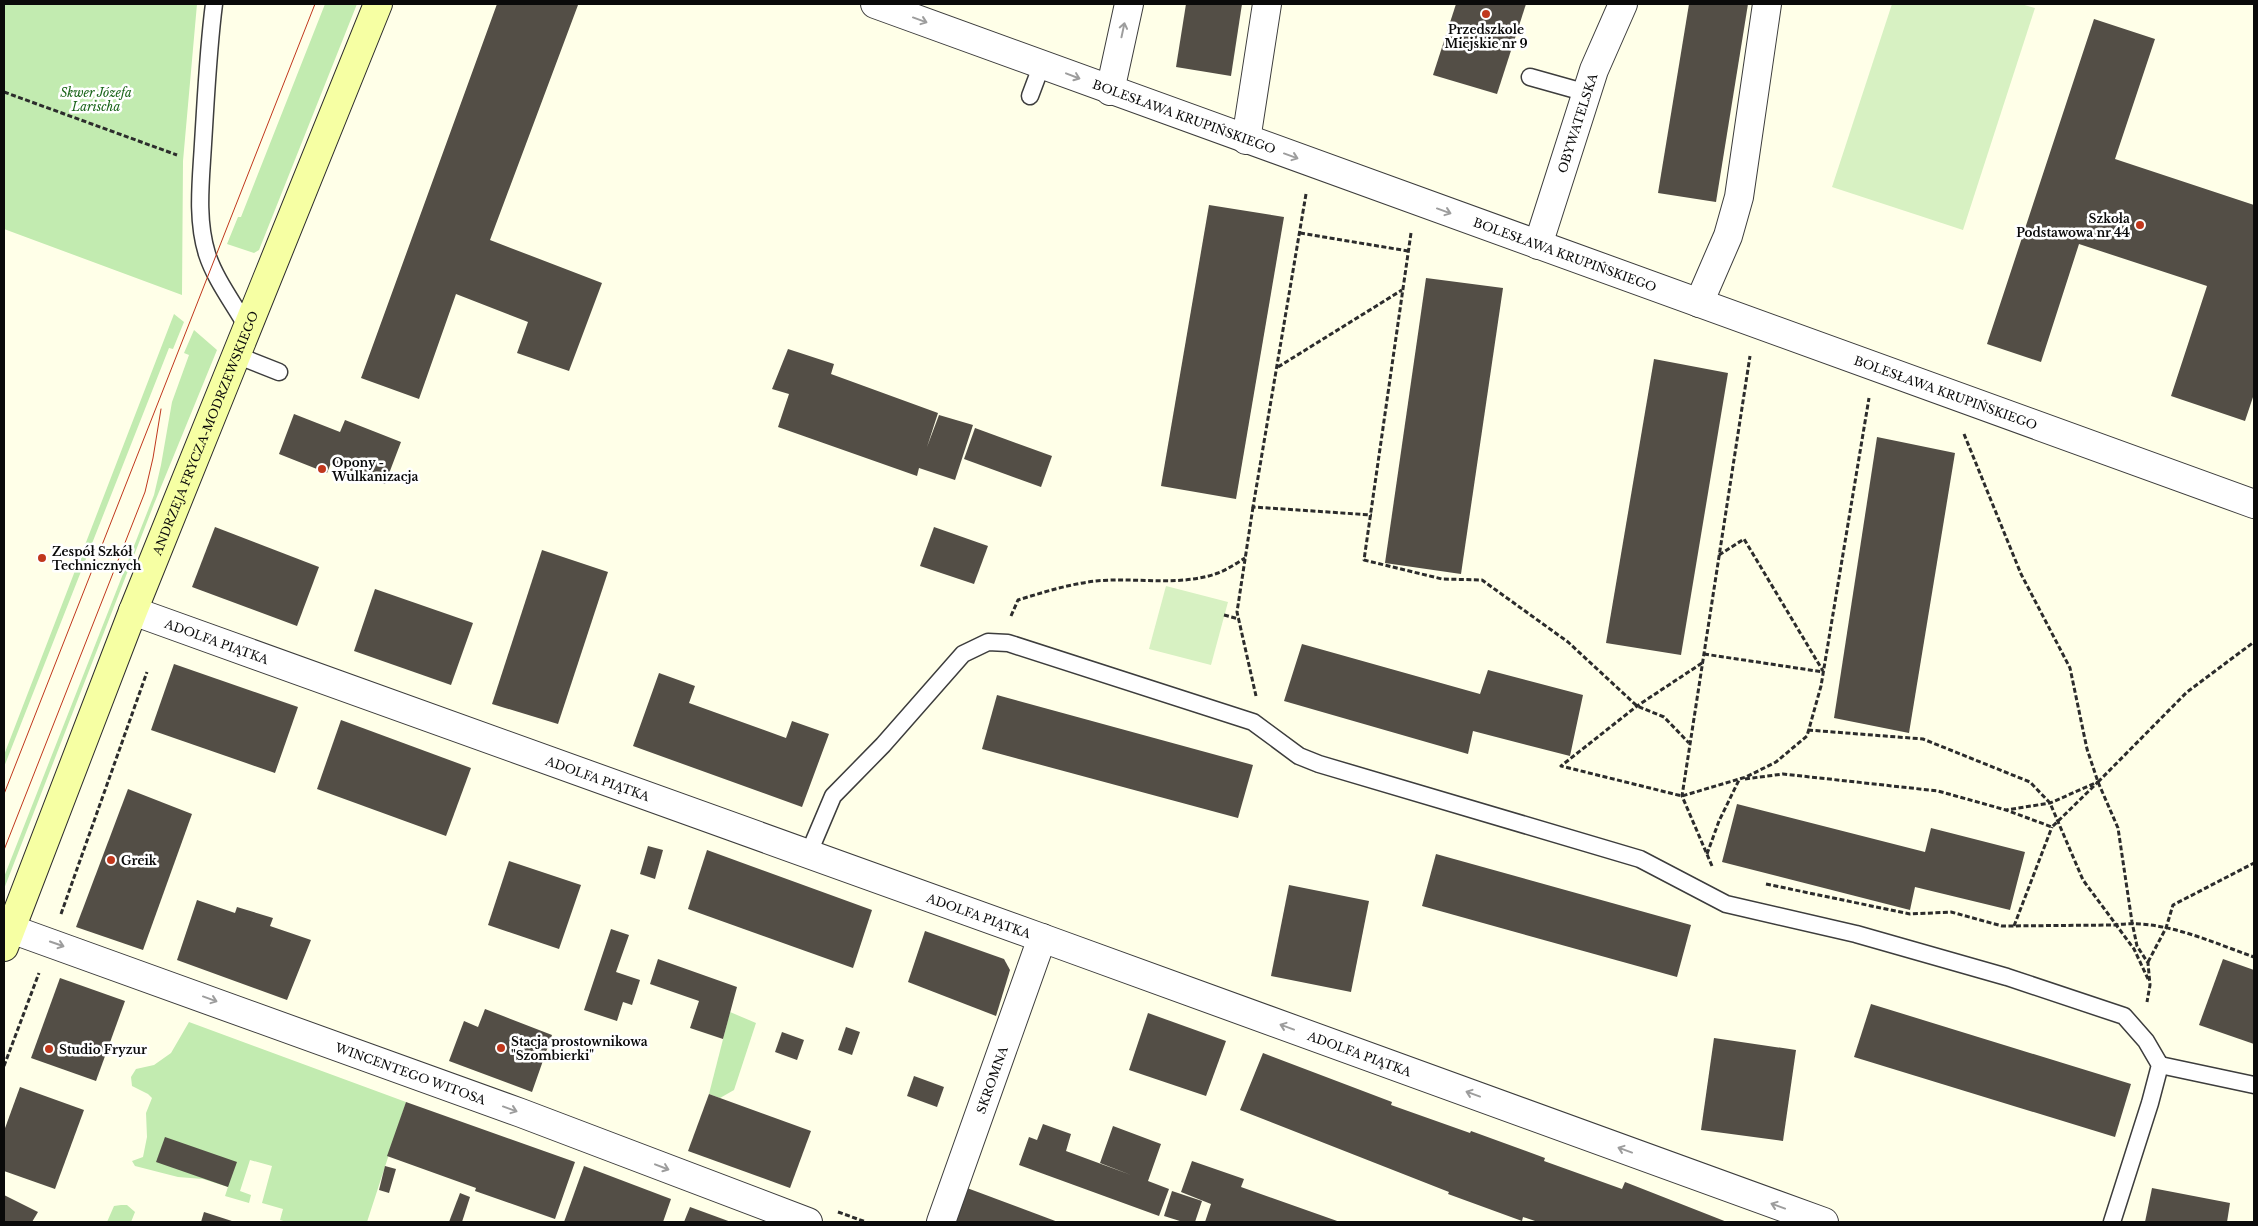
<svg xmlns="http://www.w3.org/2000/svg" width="2258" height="1226" font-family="'Libre Baskerville',serif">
<rect width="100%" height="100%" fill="#ffffe8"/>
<g fill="#c2ebb0">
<polygon points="4,4 197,4 183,161 182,295 4,229"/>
<polygon points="325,4 357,4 259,250 254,253 227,244 238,217 241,217"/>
<polygon points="174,314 184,322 173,349 169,348 4,767 4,755"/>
<polygon points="194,330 217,350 154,504 4,889 4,877 154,495 161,465 172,402 189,355 184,353"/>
<polygon points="730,1012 756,1023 734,1090 720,1098 709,1094"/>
<polygon points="189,1022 406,1102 367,1222 287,1222 280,1220 283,1209 262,1203 272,1166 250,1160 240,1191 251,1195 249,1203 225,1196 228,1187 203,1179 178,1177 135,1166 132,1161 143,1157 147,1137 146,1113 152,1098 148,1094 132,1086 131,1077 136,1069 154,1065 171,1053"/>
<polygon points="121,1205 127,1205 135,1212 131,1222 107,1222 114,1206"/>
</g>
<g fill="#d7f1c2">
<polygon points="1892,4 2021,4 2035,8 1963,230 1832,187"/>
<polygon points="1166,586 1228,602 1211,665 1149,649"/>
</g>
<g fill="#534e46">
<polygon points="497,4 578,5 490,240 602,283 569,371 517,353 528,322 456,294 419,399 361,378"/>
<polygon points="1186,4 1242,4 1231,76 1176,67"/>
<polygon points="1456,4 1526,4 1497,94 1433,75"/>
<polygon points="1689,4 1748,4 1716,202 1658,193"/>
<polygon points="2094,19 2155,39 2115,159 2254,205 2254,394 2245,421 2171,396 2207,286 2079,244 2041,362 1987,344"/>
<polygon points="1209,205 1284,217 1236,499 1161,486"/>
<polygon points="1426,278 1503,288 1461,574 1385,563"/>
<polygon points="788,349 834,364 831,374 938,413 927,447 939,415 973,425 955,480 919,468 917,476 778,427 789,394 772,389"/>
<polygon points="1654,359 1728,373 1681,655 1606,643"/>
<polygon points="294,414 340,432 345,420 401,442 385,484 331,463 327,473 279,454"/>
<polygon points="975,428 1052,456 1041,487 964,459"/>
<polygon points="1877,437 1955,453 1909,733 1834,718"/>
<polygon points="215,527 319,567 297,626 192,587"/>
<polygon points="934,527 988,546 974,584 920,566"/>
<polygon points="542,550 608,572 558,724 492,704"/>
<polygon points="375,589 473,623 451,685 354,651"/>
<polygon points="1302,644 1480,694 1488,670 1583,695 1570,756 1473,731 1468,754 1284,701"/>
<polygon points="174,664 298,707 275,773 151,730"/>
<polygon points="659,673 695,686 689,703 786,738 792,721 829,734 802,807 633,746"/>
<polygon points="997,695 1253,765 1238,818 982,749"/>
<polygon points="341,720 471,768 446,836 317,789"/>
<polygon points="128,789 192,814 143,950 76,927"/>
<polygon points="1737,804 1925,852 1931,828 2025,852 2010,910 1915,887 1910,910 1722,862"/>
<polygon points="648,846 663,850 655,879 640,874"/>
<polygon points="707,850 872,910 853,968 688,909"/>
<polygon points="1436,854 1691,925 1677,977 1422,906"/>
<polygon points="509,861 581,885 559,949 488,925"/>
<polygon points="1289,885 1369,901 1351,992 1271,976"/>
<polygon points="197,900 235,913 237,907 273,918 270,926 311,940 287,1000 177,960"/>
<polygon points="611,929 629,935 616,972 640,980 632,1005 623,1002 617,1021 584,1010"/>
<polygon points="925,931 1004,959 1010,970 996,1016 908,982"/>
<polygon points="658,959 737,987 723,1039 690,1028 699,1001 650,984"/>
<polygon points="2223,959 2254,970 2254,1044 2199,1025"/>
<polygon points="60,978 125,1001 96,1081 31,1058"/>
<polygon points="1871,1004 2131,1084 2115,1137 1854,1057"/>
<polygon points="485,1009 552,1035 532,1092 449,1061 464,1021 478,1027"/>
<polygon points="1148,1013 1226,1041 1206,1096 1129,1070"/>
<polygon points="846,1027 860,1032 852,1055 838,1050"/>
<polygon points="782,1032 804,1040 797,1060 775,1052"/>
<polygon points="1714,1038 1796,1050 1783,1141 1701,1130"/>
<polygon points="1263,1053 1392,1102 1391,1105 1470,1133 1471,1131 1545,1158 1544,1161 1622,1189 1625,1182 1727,1222 1538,1222 1523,1217 1522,1221 1448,1194 1449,1192 1240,1110"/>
<polygon points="914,1076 944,1087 937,1107 907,1096"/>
<polygon points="20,1087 84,1110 55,1189 4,1171 4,1131"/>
<polygon points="709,1094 811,1131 790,1188 688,1151"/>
<polygon points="406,1102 575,1162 555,1219 475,1191 476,1188 387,1156"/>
<polygon points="1043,1124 1071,1134 1066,1151 1131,1175 1100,1163 1113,1126 1161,1144 1148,1181 1169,1189 1159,1216 1019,1165 1029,1137 1037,1140"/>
<polygon points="165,1137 237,1162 228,1187 156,1162"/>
<polygon points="1192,1161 1244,1179 1241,1187 1340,1222 1205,1222 1211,1204 1181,1192"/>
<polygon points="385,1166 396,1169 389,1193 379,1190"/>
<polygon points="584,1166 671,1199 663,1222 564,1222"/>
<polygon points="967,1188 1058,1222 955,1222"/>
<polygon points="2152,1188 2230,1203 2227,1222 2145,1222"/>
<polygon points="1172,1191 1202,1201 1195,1222 1183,1222 1164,1216"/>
<polygon points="460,1193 470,1197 462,1222 449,1222"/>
<polygon points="4,1195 38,1212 32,1222 4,1222"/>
<polygon points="690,1207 731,1222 684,1222"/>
<polygon points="204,1212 235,1222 201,1222"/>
</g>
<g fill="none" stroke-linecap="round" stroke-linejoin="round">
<defs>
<g id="service">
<path d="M 214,4 C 208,50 206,97 203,144 C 201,180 196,219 207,254 C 215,279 234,304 247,327"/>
<polyline points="1530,77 1587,93"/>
<polyline points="1030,96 1042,64"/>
<polyline points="236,355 279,372"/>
<polyline points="808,855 833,796 883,745 963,654 988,642 1008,643 1253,722 1299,756 1319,764 1640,859 1726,904 1856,934 2007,977 2124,1016 2146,1041 2160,1065 2150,1103 2112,1222"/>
<polyline points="2160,1065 2254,1085"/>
</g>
<g id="minor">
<path id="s1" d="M 875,4 L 2254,504"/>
<polyline points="1110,91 1129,4"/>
<polyline points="1246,140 1267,4"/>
<path id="s2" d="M 1538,245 L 1594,70 L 1623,4"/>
<polyline points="1699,303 1728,236 1739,197 1767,4"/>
<path id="s3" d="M 133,611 L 1042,938 L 1824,1222"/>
<path id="s4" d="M 11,929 L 521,1113 L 808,1222"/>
<path id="s5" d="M 941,1222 L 1042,938"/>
</g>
<g id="secondary">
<path id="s6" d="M 4,947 L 133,611 L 378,4"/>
</g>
</defs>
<use href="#service" stroke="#3d3d3d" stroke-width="19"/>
<use href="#minor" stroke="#3d3d3d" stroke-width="30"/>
<use href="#secondary" stroke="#2c2c2c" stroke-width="30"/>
<g stroke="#2c2c2c" stroke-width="3" stroke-dasharray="5 2.5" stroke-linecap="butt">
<polyline points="4,92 177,155"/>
<polyline points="1306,194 1253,507 1372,515"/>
<polyline points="1300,233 1408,251"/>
<polyline points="1411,233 1364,560 1442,579 1482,580 1568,642 1637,706 1664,717 1689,743"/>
<polyline points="1278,367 1402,290"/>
<polyline points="1964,434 2021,574 2070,668 2087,749 2098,782 2118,828 2132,922 2137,946 2148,963 2150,985 2147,1002"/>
<polyline points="1253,507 1237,612 1256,696"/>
<polyline points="1719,555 1744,539 1823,671"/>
<polyline points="1224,615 1239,619"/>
<path d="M 1011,616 L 1018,600 C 1044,592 1069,584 1096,581 C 1136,577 1180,587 1218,573 C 1228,569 1237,563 1245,558"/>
<polyline points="1704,654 1823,672"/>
<polyline points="1702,663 1637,706 1561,766 1682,796 1746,777 1776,762 1807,736 1821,686 1869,398"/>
<polyline points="1808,730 1923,739 2030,782 2050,803 2083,880 2134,949 2149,981"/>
<polyline points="1745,779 1783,774 1938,791 2006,810 2050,803 2098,782 2052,827 2006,810"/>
<polyline points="2098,782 2187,692 2254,642"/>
<polyline points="1707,854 1719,821 1739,780"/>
<polyline points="1712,866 1682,796 1750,356"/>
<path d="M 1766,884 L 1910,914 L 1951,912 L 2002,926 L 2115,925 C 2161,918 2211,942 2254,957"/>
<polyline points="61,914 147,672"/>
<polyline points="2014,926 2052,827"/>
<polyline points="2148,962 2166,928 2173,905 2254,863"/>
<polyline points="4,1066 39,973"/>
<polyline points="838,1212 866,1222"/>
</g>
<use href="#service" stroke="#fff" stroke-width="16"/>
<use href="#minor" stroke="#fff" stroke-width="28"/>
<use href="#secondary" stroke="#f6ffa3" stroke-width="28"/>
<g stroke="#c0371c" stroke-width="1">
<polyline points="4,794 315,4"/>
<polyline points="4,850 145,492 153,458 161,409"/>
</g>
</g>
<defs><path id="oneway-shaft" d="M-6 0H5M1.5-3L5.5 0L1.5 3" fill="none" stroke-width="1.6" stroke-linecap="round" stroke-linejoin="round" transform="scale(1.25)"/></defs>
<g stroke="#9d9d9d">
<use href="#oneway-shaft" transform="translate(920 20) rotate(20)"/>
<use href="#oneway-shaft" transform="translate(1123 30) rotate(-78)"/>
<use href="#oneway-shaft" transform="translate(1073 76) rotate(21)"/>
<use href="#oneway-shaft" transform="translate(1291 156) rotate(20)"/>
<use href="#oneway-shaft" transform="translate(1444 211) rotate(20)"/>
<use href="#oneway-shaft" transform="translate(57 944) rotate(19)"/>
<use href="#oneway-shaft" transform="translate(210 999) rotate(20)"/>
<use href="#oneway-shaft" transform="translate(1287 1027) rotate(-160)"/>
<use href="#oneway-shaft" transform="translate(1473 1094) rotate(-160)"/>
<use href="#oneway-shaft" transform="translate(510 1109) rotate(20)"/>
<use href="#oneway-shaft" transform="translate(1625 1150) rotate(-160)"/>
<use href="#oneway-shaft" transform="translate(662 1167) rotate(21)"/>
<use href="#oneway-shaft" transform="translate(1778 1206) rotate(-160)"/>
</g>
<g fill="#c0371c" stroke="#fff" stroke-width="2">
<circle cx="1486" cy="14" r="5"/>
<circle cx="2140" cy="225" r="5"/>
<circle cx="322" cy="469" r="5"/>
<circle cx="42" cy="558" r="5"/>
<circle cx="111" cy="860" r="5"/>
<circle cx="501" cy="1048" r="5"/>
<circle cx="49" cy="1049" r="5"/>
</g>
<g text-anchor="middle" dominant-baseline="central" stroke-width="5" stroke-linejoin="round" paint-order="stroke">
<g font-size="12" font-weight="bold" fill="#0a0a0a" stroke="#fff" text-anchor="start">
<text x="1486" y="29" text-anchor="middle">Przedszkole<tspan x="1486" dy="14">Miejskie nr 9</tspan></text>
<text x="2130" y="218" text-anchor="end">Szkoła<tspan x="2130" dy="14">Podstawowa nr 44</tspan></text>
<text x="332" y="462">Opony -<tspan x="332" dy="14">Wulkanizacja</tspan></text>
<text x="52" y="551">Zespół Szkół<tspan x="52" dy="14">Technicznych</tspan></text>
<text x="121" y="860">Greik</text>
<text x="511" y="1041">Stacja prostownikowa<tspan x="511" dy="14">"Szombierki"</tspan></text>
<text x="59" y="1049">Studio Fryzur</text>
</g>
<g font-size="12" font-style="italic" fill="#196419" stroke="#fff">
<text x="96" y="92">Skwer Józefa<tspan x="96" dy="14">Larischa</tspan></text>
</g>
<g font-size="12" fill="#0a0a0a" stroke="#fff">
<text stroke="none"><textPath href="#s1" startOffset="329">BOLESŁAWA KRUPIŃSKIEGO</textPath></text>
<text stroke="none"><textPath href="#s2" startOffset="128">OBYWATELSKA</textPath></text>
<text stroke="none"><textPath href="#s1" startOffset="734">BOLESŁAWA KRUPIŃSKIEGO</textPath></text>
<text stroke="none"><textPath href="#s1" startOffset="1139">BOLESŁAWA KRUPIŃSKIEGO</textPath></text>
<text stroke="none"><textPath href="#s6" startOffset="552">ANDRZEJA FRYCZA-MODRZEWSKIEGO</textPath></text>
<text stroke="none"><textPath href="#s3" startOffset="89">ADOLFA PIĄTKA</textPath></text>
<text stroke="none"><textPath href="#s3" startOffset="494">ADOLFA PIĄTKA</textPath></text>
<text stroke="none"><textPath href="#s3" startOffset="899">ADOLFA PIĄTKA</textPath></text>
<text stroke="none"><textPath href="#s3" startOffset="1304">ADOLFA PIĄTKA</textPath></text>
<text stroke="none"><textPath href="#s4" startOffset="425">WINCENTEGO WITOSA</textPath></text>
<text stroke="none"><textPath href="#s5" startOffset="151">SKROMNA</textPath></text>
</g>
</g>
<rect width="2258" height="1226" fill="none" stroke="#0a0a0a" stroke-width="10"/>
</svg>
